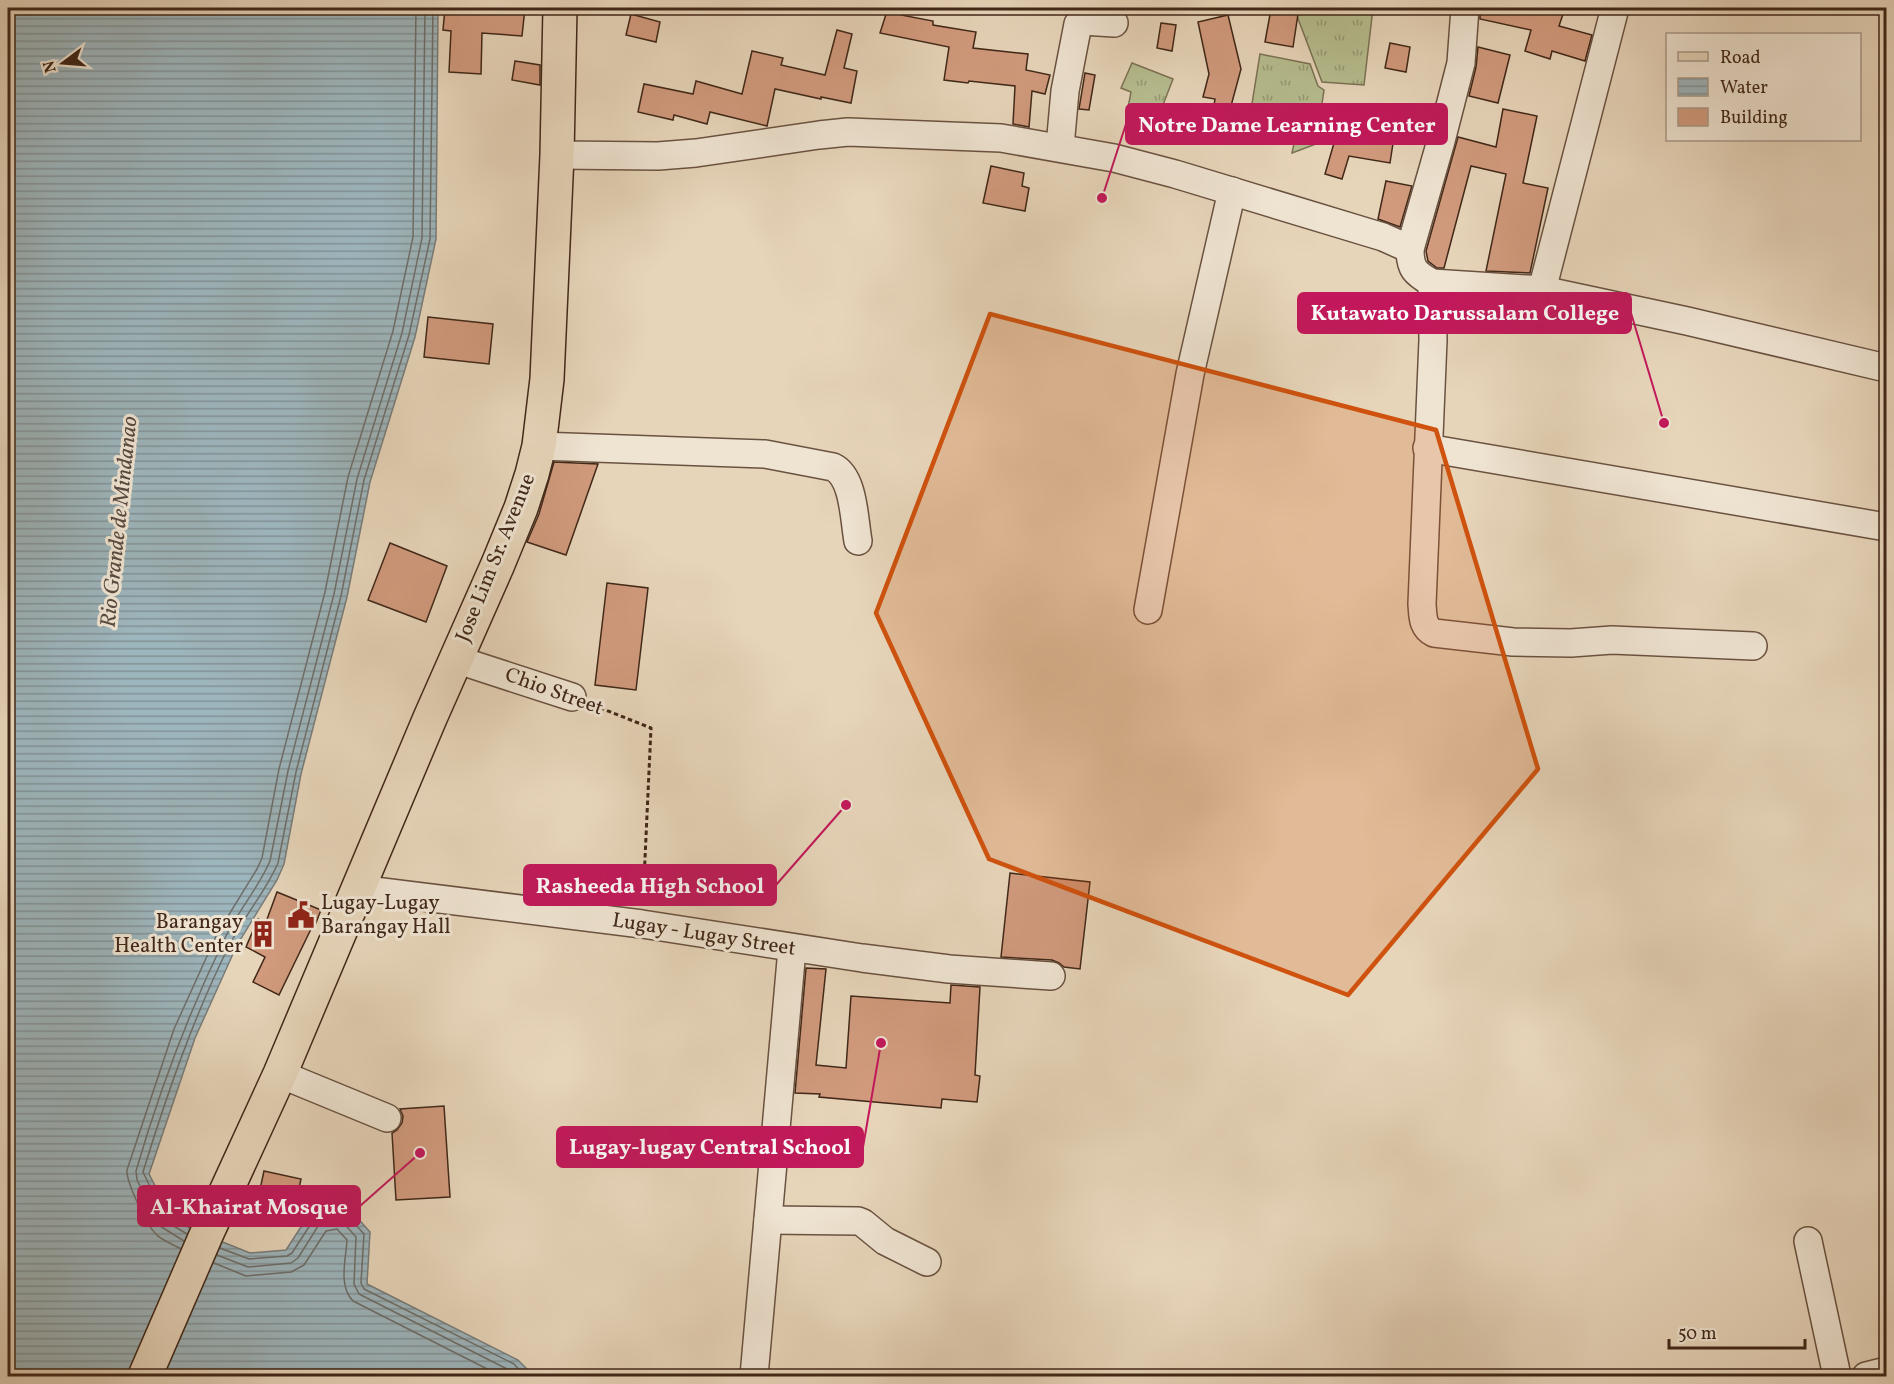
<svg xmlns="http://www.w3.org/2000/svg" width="1894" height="1384" font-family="Vollkorn,serif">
<defs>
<pattern id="grass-tufts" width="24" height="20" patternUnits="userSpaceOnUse" patternTransform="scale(1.5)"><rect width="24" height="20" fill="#b6bd8f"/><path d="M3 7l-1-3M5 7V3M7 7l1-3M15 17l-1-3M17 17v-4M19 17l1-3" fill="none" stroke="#959a74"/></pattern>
<pattern id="water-rules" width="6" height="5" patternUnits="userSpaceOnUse" patternTransform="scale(1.5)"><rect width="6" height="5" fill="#9db5bc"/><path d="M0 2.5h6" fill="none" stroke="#819398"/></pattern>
</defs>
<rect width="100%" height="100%" fill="#e7d5ba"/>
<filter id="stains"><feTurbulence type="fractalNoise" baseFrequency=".00333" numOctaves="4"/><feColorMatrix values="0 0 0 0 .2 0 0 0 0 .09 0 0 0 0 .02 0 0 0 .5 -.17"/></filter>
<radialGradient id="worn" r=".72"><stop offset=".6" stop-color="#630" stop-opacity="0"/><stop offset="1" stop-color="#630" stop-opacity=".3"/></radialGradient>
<g fill="url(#grass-tufts)" stroke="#7b7254" stroke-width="1.5">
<polygon points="1294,8 1373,8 1364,85 1322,82"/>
<polygon points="1260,54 1310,64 1318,86 1324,90 1316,144 1292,153 1299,120 1251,110"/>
<polygon points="1132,63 1173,79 1156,123 1127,113 1131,92 1121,88"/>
</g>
<polygon fill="url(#water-rules)" stroke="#787c7a" stroke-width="1.5" points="8,8 438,8 436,239 415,337 370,482 347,597 301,774 284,864 277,880 237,945 195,1038 149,1174 172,1218 195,1231 250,1253 286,1250 312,1210 346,1205 370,1232 367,1284 518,1360 534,1376 8,1376"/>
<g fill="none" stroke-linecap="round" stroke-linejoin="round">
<g stroke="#6e6e6a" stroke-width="1.5">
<path d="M 187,1234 L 167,1222 L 143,1172 C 167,1094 194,1015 231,942 C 245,915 266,891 278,863 L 296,772 L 341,596 L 364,480 L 409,335 L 430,239 L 433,8"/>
<path d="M 184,1241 L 160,1226 L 137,1180 L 136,1171 C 159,1092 188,1014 224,940 C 237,912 258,889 270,861 L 288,771 L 334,594 L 357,479 L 402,333 L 422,238 L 425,8"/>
<polyline points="220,1248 249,1259 287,1256 292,1253 316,1216 344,1212 364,1234 361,1283 364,1289 514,1364 525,1376"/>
<path d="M 181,1249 C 173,1244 162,1241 156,1234 C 147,1226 126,1182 127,1170 L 174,1029 L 217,934 L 257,869 L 262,858 L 279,769 L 325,592 L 348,477 L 393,331 L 413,237 L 416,8"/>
<polyline points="217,1255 248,1267 291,1263 298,1258 320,1223 341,1220 356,1237 354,1284 359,1294 509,1370 515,1376"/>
<path d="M 214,1263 L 246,1276 L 291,1272 L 304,1265 L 326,1231 L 337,1229 L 347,1240 C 346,1259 338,1286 353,1301 L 501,1376"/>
</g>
</g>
<g fill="#d19a7d" stroke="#402718" stroke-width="1.5">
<polygon points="445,8 525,8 522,36 482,33 481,74 449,72 451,31 443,30"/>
<polygon points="888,8 902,8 901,15 933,21 933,25 976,32 973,48 1028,54 1026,70 1050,75 1045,94 1032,91 1029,127 1013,124 1015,86 969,81 968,83 944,80 949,47 880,33"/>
<polygon points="1480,8 1565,8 1559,26 1592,35 1585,61 1552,51 1550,59 1525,51 1531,30 1480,19"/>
<polygon points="1271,9 1298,14 1293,47 1265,42"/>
<polygon points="631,14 660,22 656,42 626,35"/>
<polygon points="1228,15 1241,69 1231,106 1236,107 1231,140 1209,136 1215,99 1203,97 1209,74 1198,22"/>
<polygon points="1161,23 1176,25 1172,51 1157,48"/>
<polygon points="837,30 852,34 844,68 857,71 851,103 821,97 821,99 775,89 767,126 710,112 707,124 674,115 673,120 638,112 644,84 693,94 696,81 742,94 752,51 783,58 781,65 825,75"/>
<polygon points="1390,43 1410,47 1406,72 1385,68"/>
<polygon points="1478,47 1510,55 1498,103 1469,96 1476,67"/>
<polygon points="515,61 540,65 540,85 512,80"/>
<polygon points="1085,73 1095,75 1089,110 1079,109"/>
<polygon points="1503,109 1537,116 1523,183 1548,188 1530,273 1486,271 1506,174 1471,166 1444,268 1437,268 1428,261 1426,251 1458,137 1496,147"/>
<polygon points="1370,112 1397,117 1390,163 1349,156 1342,179 1325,174 1339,126 1366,135"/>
<polygon points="991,166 1024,173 1022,186 1029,188 1025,211 983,203"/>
<polygon points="1386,181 1412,186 1400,227 1378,219"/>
<polygon points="428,317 493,324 489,364 424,357"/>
<polygon points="554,462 598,464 566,555 527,542 539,514"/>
<polygon points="390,543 447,566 426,622 368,600"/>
<polygon points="607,583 648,588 636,690 595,685"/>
<polygon points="1010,873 1090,882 1080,969 1064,967 1059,963 1052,960 1001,957"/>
<polygon points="277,892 321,910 314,928 312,927 279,995 253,982 265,957 246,947 258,919 266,922"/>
<polygon points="806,968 826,969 816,1065 846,1068 851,996 950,1003 951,985 980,987 975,1075 980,1076 977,1102 942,1099 941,1108 819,1097 820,1094 795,1093"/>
<polygon points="444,1106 450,1197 396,1200 392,1133 397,1130 402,1123 403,1116 400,1109"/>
<polygon points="264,1171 301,1179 291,1225 254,1217"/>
</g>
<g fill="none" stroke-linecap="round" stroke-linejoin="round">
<defs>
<g id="minor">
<path d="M 1465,8 L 1461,63 L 1441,141 L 1410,249 C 1410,269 1415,273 1432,283 L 1542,290 L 1687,321 L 1886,368"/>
<polyline points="1060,147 1065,91 1078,24 1083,21 1114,23"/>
<polyline points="557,155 658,156 696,153 819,135 848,132 1001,138 1114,158 1175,174 1383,237 1410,249"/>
<path d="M 1432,283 L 1433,340 L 1422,604 C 1423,616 1422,627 1434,633 L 1513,642 L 1571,643 L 1612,640 L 1753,646"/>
<polyline points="1542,290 1615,8"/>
<path d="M 539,446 L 765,454 L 833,467 C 854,477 854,519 858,541"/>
<polyline points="1427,448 1886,527"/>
<polyline points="1148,610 1190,374 1232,191"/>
<polyline points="455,659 572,697"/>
<polyline points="358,889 642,924 862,958 949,969 1051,976"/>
<polyline points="280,1074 387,1118"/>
<polyline points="768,1220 858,1221 863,1223 885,1241 927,1262"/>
<polyline points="1808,1241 1837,1376"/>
<polyline points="754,1376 792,949"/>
<polyline points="1866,1376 1886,1371"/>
</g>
<polyline id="major" points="145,1376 207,1233 280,1074 430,718 498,564 521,508 532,474 539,446 547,379 557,155 560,8"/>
</defs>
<use href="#minor" stroke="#6a5240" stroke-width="30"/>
<use href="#major" stroke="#402718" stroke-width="36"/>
<polyline stroke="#402718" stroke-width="3" stroke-dasharray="4.5 3" stroke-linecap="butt" points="593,705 651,728 643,902"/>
<use href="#minor" stroke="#efe4d2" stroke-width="27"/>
<use href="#major" stroke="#e7d5ba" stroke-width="33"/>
</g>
<path fill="#cf520e" fill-opacity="0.2" stroke="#cf520e" stroke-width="4.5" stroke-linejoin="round" d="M 990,314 L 1436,430 L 1538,769 L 1348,995 L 989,859 L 876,613 Z"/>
<defs>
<symbol id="civic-bare" viewBox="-9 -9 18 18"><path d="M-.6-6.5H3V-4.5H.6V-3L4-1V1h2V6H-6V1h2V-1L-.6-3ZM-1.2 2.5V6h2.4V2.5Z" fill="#8f2418" stroke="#efe4d2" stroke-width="2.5" paint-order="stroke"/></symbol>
<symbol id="building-bare" viewBox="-9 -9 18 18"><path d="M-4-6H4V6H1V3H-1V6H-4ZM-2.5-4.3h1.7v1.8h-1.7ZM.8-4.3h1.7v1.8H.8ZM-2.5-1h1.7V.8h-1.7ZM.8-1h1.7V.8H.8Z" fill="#8f2418" stroke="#efe4d2" stroke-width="2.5" paint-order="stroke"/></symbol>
</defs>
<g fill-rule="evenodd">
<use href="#civic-bare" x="282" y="896" width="38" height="38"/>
<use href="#building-bare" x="244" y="915" width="38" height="38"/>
</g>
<g text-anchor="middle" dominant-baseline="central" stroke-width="6" stroke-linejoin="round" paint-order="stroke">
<g font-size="21" fill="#402718" stroke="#efe4d2">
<text transform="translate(496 558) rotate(-68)">Jose Lim Sr. Avenue</text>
<text transform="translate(554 692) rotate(20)">Chio Street</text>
<text transform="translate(704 935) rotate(9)">Lugay - Lugay Street</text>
</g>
<g font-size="21" fill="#402718" stroke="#efe4d2" text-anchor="start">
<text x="321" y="903">Lugay-Lugay<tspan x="321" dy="24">Barangay Hall</tspan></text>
<text x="243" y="922" text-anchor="end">Barangay<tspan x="243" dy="24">Health Center</tspan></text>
</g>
<g font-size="22" font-style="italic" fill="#574a41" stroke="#efe4d2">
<text transform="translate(120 522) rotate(-84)">Rio Grande de Mindanao</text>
</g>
</g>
<path fill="none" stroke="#c2185b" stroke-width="2" d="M1102 198L1126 124M1664 423L1631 313M846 805L776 885M881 1043L863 1147M420 1153L360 1206"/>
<g fill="#c2185b" stroke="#efe4d2" stroke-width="2">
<circle cx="1102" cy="198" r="6"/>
<circle cx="1664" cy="423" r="6"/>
<circle cx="846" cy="805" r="6"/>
<circle cx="881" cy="1043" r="6"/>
<circle cx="420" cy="1153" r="6"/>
</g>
<g fill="#c2185b" stroke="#c2185b" stroke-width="2">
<rect x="1126" y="104" width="321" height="40" rx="6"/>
<rect x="1298" y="293" width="333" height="40" rx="6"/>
<rect x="524" y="865" width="252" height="40" rx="6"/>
<rect x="557" y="1127" width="306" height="40" rx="6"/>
<rect x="138" y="1186" width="222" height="40" rx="6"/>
</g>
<g font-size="22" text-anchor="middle" font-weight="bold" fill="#fff">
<text x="1287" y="132">Notre Dame Learning Center</text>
<text x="1465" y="320">Kutawato Darussalam College</text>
<text x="650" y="893">Rasheeda High School</text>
<text x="710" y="1154">Lugay-lugay Central School</text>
<text x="249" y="1214">Al-Khairat Mosque</text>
</g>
<rect width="1894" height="1384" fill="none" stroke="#e7d5ba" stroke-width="30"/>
<rect x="9" y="9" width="1876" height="1366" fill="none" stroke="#402718" stroke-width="3"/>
<rect x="15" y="15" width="1864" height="1354" fill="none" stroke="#402718" stroke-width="1.5"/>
<rect x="1666" y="33" width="195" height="108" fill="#efe4d2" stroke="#a99888" stroke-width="1.5"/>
<rect x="1678" y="52" width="30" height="9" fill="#e7d5ba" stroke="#a99888" stroke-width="1.5"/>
<text x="1720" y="63" font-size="18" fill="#402718">Road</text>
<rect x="1678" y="78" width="30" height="18" fill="url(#water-rules)" stroke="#a99888" stroke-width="1.5"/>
<text x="1720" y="93" font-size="18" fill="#402718">Water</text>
<rect x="1678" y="108" width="30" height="18" fill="#d19a7d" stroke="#a99888" stroke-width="1.5"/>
<text x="1720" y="123" font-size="18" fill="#402718">Building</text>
<g transform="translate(63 63) rotate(254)" stroke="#efe4d2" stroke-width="4.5" paint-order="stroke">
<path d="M0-4.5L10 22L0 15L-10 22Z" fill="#402718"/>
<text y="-9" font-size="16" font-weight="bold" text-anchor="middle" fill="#402718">N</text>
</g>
<path d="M1669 1339v9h136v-9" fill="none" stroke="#402718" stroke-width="3"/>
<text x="1678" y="1339" font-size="18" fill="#402718" stroke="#efe4d2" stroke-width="4.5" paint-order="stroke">50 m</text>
<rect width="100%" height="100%" filter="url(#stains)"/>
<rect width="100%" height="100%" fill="url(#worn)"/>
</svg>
